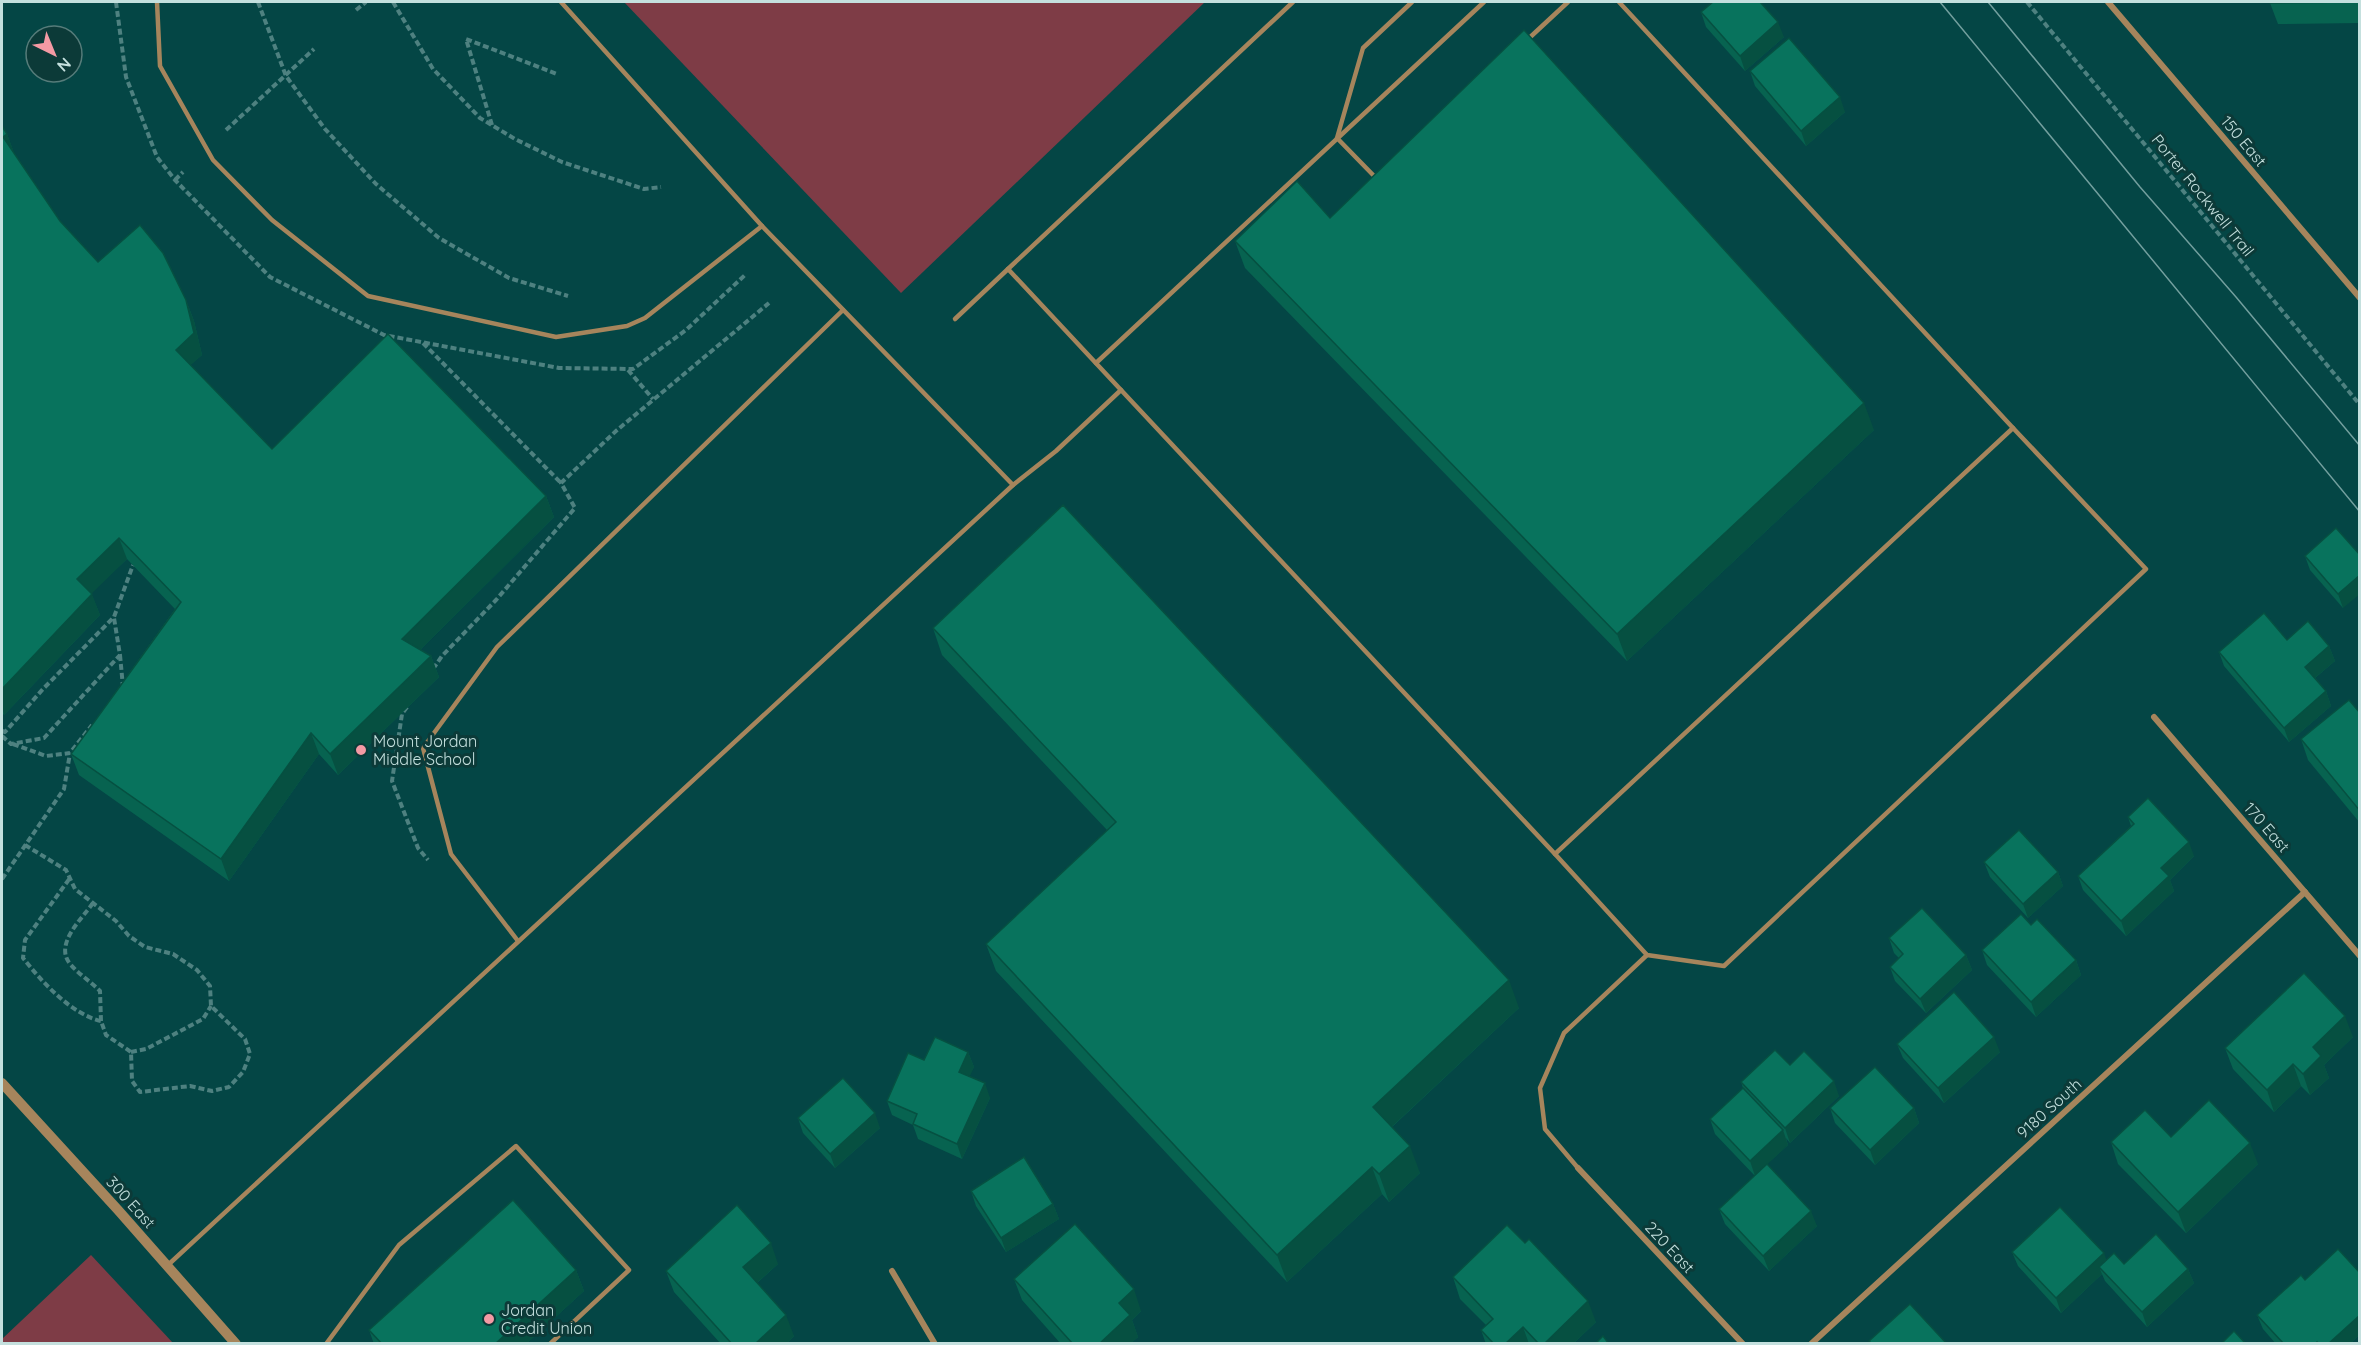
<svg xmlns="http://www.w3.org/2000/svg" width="2361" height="1345" font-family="Quicksand,sans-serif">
<rect width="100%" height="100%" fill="#044645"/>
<g fill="#7e3c46">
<polygon points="624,2 1205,2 901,293"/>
<polygon points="91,1255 173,1343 2,1343 2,1339"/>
</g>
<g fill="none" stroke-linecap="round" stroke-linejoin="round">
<g stroke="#4e8180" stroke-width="4" stroke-dasharray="6 3" stroke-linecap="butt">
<polyline points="116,2 126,77 157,157 175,180 270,277 384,335 559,368 633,369 686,330 745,275"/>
<polyline points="258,2 286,76 325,129 376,184 439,238 509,278 568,296"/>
<polyline points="393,2 433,69 480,118 515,139 562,162 644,189 661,187"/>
<polyline points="2027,2 2360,405"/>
<polyline points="356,10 366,2"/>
<polyline points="492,125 466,39 557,74"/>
<polyline points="226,130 314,49"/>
<polyline points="175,180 183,172"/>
<polyline points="423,343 561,483"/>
<polyline points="628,370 653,399"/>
<polyline points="120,655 123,687"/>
<polyline points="433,669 442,656 496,600 575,508 561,483 616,431 769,303"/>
<polyline points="407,707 402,714 392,781 418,848 428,860"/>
<polyline points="2,731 5,732 43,689 114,617 133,565"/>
<polyline points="2,736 11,744 44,738 120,655 114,618"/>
<polyline points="13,744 46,756 70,753 92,725"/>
<path d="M 25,845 L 66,870 L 75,889 L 116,921 L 129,936 L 145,947 L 173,954 L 197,970 L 210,986 L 211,1006 L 245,1039 L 250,1054 L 243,1072 L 229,1087 L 212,1091 L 190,1086 L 140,1092 L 132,1081 L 131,1052 L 106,1035 L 101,1021 C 71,1014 42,982 23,958 L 25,940 L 70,878"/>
<polyline points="2,879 64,789 70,753"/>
<path d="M 93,903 C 81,920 53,945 71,965 C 80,975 91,982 100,991 L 101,1021"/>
<polyline points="131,1052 146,1049 203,1019 211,1006"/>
</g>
<g stroke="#a6855c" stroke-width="4.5">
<polyline points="157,2 160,66 213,160 272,220 368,296 556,337 627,326 645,318 762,226"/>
<polyline points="1619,2 2013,428"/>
<polyline points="1526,41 1568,2"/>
<polyline points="1376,178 1337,138 1363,48 1412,2"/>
<polyline points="955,319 1008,269"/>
<polyline points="1096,363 1484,2"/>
<polyline points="1121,390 1008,269 1293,2"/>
<polygon points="2013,428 2146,569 1724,966 1647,955 1555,854"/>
<polyline points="1013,485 1056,451 1121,390 1555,854"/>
<polyline points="518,941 451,854 423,748 497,647 843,310"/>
<polyline points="1578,1168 1545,1129 1540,1088 1564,1033 1647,955"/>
<polyline points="168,1265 1013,485 762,226 561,2"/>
<polyline points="326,1344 399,1245 516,1146 629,1270 550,1344"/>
</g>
<g stroke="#a6855c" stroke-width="6">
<polyline points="2108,2 2360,298"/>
<polyline points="2154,717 2360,956"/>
<polyline points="1578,1168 1743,1344"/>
<polyline points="892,1271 935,1344"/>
<polyline points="1811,1344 2305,892"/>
</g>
<polyline stroke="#a6855c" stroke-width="10" points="2,1083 118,1210 236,1344"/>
<g stroke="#739f9e" stroke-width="1.5">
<polyline points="1940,2 2360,512"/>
<polyline points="1988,2 2140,187 2236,297 2360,446"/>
</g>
</g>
<g fill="#076350">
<polygon points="2360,2 2360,23 2278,24 2270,3"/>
<polygon points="1701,12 1784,37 1745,71 1706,27"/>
<polygon points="1750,71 1845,112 1806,146 1755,86"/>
<polygon points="2,126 7,134 14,153 60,221 98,262 186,300 194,321 202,355 190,365 272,449 546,496 554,517 420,650 431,656 439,677 338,775 319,754 229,881 79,775 71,754 175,609 127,559 91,593 100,615 4,715 2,712"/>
<polygon points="1235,241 1874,430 1627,661 1245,268"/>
<polygon points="2360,555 2343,608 2310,570 2305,556"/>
<polygon points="933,628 1519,1008 1392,1127 1420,1173 1389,1202 1382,1194 1287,1282 996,971 986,944 1107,830 942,655"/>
<polygon points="2287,640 2329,646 2335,661 2315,678 2326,691 2331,706 2289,742 2224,666 2219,652"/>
<polygon points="2360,713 2360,823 2308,760 2301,739"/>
<polygon points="2128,817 2194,856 2170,880 2174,891 2126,936 2083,890 2078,876 2131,826"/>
<polygon points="1984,862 2058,872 2063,886 2028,918 1990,877"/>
<polygon points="2031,925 2076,960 2081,975 2036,1017 1987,965 1982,950"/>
<polygon points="1889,938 1966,955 1972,970 1926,1013 1895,981 1890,967 1899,958 1894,953"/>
<polygon points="2353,1037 2324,1065 2329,1078 2310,1095 2301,1086 2274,1112 2233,1069 2225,1048"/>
<polygon points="1897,1044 2000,1052 1944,1103 1903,1058"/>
<polygon points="968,1052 974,1067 969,1076 990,1098 962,1159 918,1139 913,1125 892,1115 887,1101 924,1060"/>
<polygon points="1790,1065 1839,1096 1790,1143 1786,1138 1788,1145 1767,1164 1817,1226 1769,1271 1725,1224 1719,1209 1755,1176 1715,1134 1710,1119 1743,1088 1741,1082"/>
<polygon points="1830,1108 1914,1108 1919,1123 1875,1165 1835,1123"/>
<polygon points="798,1118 880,1128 835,1168 803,1133"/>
<polygon points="2111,1142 2258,1164 2186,1233 2118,1164"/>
<polygon points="971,1191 1053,1204 1059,1219 1006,1252 976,1206"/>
<polygon points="1525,1243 1596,1322 1573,1344 1486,1344 1481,1330 1486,1325 1460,1299 1453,1277"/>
<polygon points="2012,1252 2106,1260 2124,1264 2188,1269 2194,1283 2147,1327 2105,1281 2102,1274 2061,1313 2018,1266"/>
<polygon points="778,1264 757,1283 794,1336 786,1344 721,1344 674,1292 666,1271"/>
<polygon points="576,1270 584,1291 526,1344 374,1344 369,1330"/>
<polygon points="2360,1273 2360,1334 2350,1344 2276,1344 2263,1329 2257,1315 2305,1280"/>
<polygon points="1014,1279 1141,1311 1132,1320 1138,1337 1130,1344 1061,1344 1022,1300"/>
</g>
<g fill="#065041">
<polygon points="1778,22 1784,37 1745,71 1740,56"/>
<polygon points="1840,97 1845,112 1806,146 1801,131"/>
<polygon points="7,134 15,155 3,137"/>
<polygon points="186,300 194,321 202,355 183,372 176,350"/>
<polygon points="1864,403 1874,430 1627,661 1617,634"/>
<polygon points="546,496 554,517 410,660 402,639"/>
<polygon points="119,538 127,559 85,600 77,579"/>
<polygon points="2360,575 2360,594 2343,608 2338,594"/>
<polygon points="92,594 100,615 4,715 2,707 2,689"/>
<polygon points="2329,646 2335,661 2310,682 2305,667"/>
<polygon points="431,656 439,677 338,775 330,754"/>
<polygon points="2326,691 2331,706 2289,742 2284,728"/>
<polygon points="311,733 319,754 229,881 221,859"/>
<polygon points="2189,842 2194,856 2170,880 2174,891 2126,936 2121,921 2161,868"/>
<polygon points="2058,872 2063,886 2028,918 2023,904"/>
<polygon points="1966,955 1972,970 1926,1013 1920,999"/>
<polygon points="2076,960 2081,975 2036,1017 2031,1002"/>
<polygon points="1509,980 1519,1008 1383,1135 1373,1107"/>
<polygon points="2345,1016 2353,1037 2324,1065 2329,1078 2310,1095 2303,1074 2313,1047"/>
<polygon points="1994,1037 2000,1052 1944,1103 1938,1088"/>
<polygon points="968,1052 974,1067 965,1087 959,1072"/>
<polygon points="2293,1064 2301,1086 2274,1112 2267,1090"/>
<polygon points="1834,1081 1839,1096 1790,1143 1785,1128"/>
<polygon points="985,1083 990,1098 962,1159 957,1144"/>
<polygon points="1914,1108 1919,1123 1875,1165 1870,1150"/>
<polygon points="875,1113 880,1128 835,1168 830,1154"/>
<polygon points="1783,1130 1788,1145 1755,1176 1750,1161"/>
<polygon points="2250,1143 2258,1164 2186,1233 2178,1212"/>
<polygon points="1410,1146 1420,1173 1389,1202 1379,1174"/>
<polygon points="1372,1167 1382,1194 1287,1282 1277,1255"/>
<polygon points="1053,1204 1059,1219 1006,1252 1001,1238"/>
<polygon points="1811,1211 1817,1226 1769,1271 1763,1256"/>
<polygon points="771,1243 778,1264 751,1288 743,1267"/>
<polygon points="2104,1253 2109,1267 2099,1267 2102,1274 2061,1313 2056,1298"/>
<polygon points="2188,1269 2194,1283 2147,1327 2142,1312"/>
<polygon points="576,1270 584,1291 526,1344 495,1344"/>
<polygon points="1134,1289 1141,1311 1132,1320 1138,1337 1130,1344 1099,1344 1119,1303"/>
<polygon points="1588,1301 1596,1322 1573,1344 1544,1344"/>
<polygon points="786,1315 794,1336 786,1344 755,1344"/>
<polygon points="2360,1315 2360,1334 2350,1344 2328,1344"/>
<polygon points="1523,1327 1529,1344 1505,1344"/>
</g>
<g fill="#08735d" stroke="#065041" stroke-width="1.5">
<polygon points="1713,2 1760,2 1778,22 1740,56 1701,12"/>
<polygon points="2270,2 2351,2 2270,3"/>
<polygon points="1524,30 1864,403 1617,634 1235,241 1297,181 1330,218"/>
<polygon points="1789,38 1840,97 1801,131 1750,71"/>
<polygon points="2,126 7,134 3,137 60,221 98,262 140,225 163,253 186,300 194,333 176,350 272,449 388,334 546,496 402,639 431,656 330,754 311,733 221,859 71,754 181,602 119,538 77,579 92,594 2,689"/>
<polygon points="1063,505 1509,980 1373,1107 1410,1146 1379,1174 1372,1167 1277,1255 986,944 1116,822 933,628"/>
<polygon points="2336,528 2360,555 2360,575 2338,594 2305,556"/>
<polygon points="2264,613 2287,640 2308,621 2329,646 2305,667 2326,691 2284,728 2219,652"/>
<polygon points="2349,700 2360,713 2360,811 2301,739"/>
<polygon points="2148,798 2189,842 2161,868 2169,876 2121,921 2078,876 2134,824 2128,817"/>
<polygon points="2019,830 2058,872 2023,904 1984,862"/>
<polygon points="1922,908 1966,955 1920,999 1890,967 1903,954 1889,938"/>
<polygon points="2021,914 2031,925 2037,919 2076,960 2031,1002 1982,950"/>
<polygon points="2304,973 2345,1016 2313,1047 2321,1056 2303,1074 2293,1064 2267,1090 2225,1048"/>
<polygon points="1954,992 1994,1037 1938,1088 1897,1044"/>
<polygon points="935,1037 968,1052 959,1072 985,1083 957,1144 913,1124 917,1114 887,1101 908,1053 924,1060"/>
<polygon points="1775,1050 1790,1065 1804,1051 1834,1081 1785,1128 1741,1082"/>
<polygon points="1875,1067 1914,1108 1870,1150 1830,1108"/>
<polygon points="843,1078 875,1113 830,1154 798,1118"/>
<polygon points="1743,1088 1783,1130 1750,1161 1710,1119"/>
<polygon points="2209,1100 2250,1143 2178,1212 2111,1142 2145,1110 2171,1137"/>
<polygon points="1024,1157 1053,1204 1001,1238 971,1191"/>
<polygon points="1767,1164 1811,1211 1763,1256 1719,1209"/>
<polygon points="513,1200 576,1270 495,1344 382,1344 369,1330"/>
<polygon points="737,1205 771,1243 743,1267 786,1315 755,1344 732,1344 666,1271"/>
<polygon points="2060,1207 2104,1253 2056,1298 2012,1252"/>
<polygon points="1075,1224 1134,1289 1119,1303 1130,1315 1099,1344 1073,1344 1014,1279"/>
<polygon points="1507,1225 1525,1243 1529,1239 1588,1301 1544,1344 1539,1344 1523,1327 1505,1344 1494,1344 1481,1330 1493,1319 1453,1277"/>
<polygon points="2156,1234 2188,1269 2142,1312 2099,1267 2114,1253 2124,1264"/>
<polygon points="2338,1249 2360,1273 2360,1315 2328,1344 2318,1344 2317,1342 2315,1344 2284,1344 2257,1315 2301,1275 2305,1280"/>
<polygon points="1910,1304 1947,1344 1872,1344 1869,1341"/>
<polygon points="2234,1331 2246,1344 2221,1344"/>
<polygon points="1603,1336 1609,1344 1595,1344"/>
</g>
<g fill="#f49aa4" stroke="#0c3a38" stroke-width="2">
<circle cx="361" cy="750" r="6"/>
<circle cx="489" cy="1319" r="6"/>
</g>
<g text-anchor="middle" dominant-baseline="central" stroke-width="6" stroke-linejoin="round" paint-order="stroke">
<g font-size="16" fill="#c4e0de" stroke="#0c3a38">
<text transform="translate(2244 141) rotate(50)">150 East</text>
<text transform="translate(2203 195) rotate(51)">Porter Rockwell Trail</text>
<text transform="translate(2267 827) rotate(49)">170 East</text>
<text transform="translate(2049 1108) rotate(-42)">9180 South</text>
<text transform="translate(131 1202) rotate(48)">300 East</text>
<text transform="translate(1670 1247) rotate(47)">220 East</text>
</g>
<g font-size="16" fill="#c4e0de" stroke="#0c3a38" text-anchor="start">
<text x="373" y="741">Mount Jordan<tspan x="373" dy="18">Middle School</tspan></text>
<text x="501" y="1310">Jordan<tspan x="501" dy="18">Credit Union</tspan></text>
</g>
</g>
<rect width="2361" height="1345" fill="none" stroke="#c4e0de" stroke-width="6"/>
<g transform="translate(54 54) rotate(137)"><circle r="28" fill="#0c3a38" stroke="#567c7a" stroke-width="1.5"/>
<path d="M0-4.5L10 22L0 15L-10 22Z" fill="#f49aa4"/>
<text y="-9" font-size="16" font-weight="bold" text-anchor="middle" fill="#c4e0de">N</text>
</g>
</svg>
